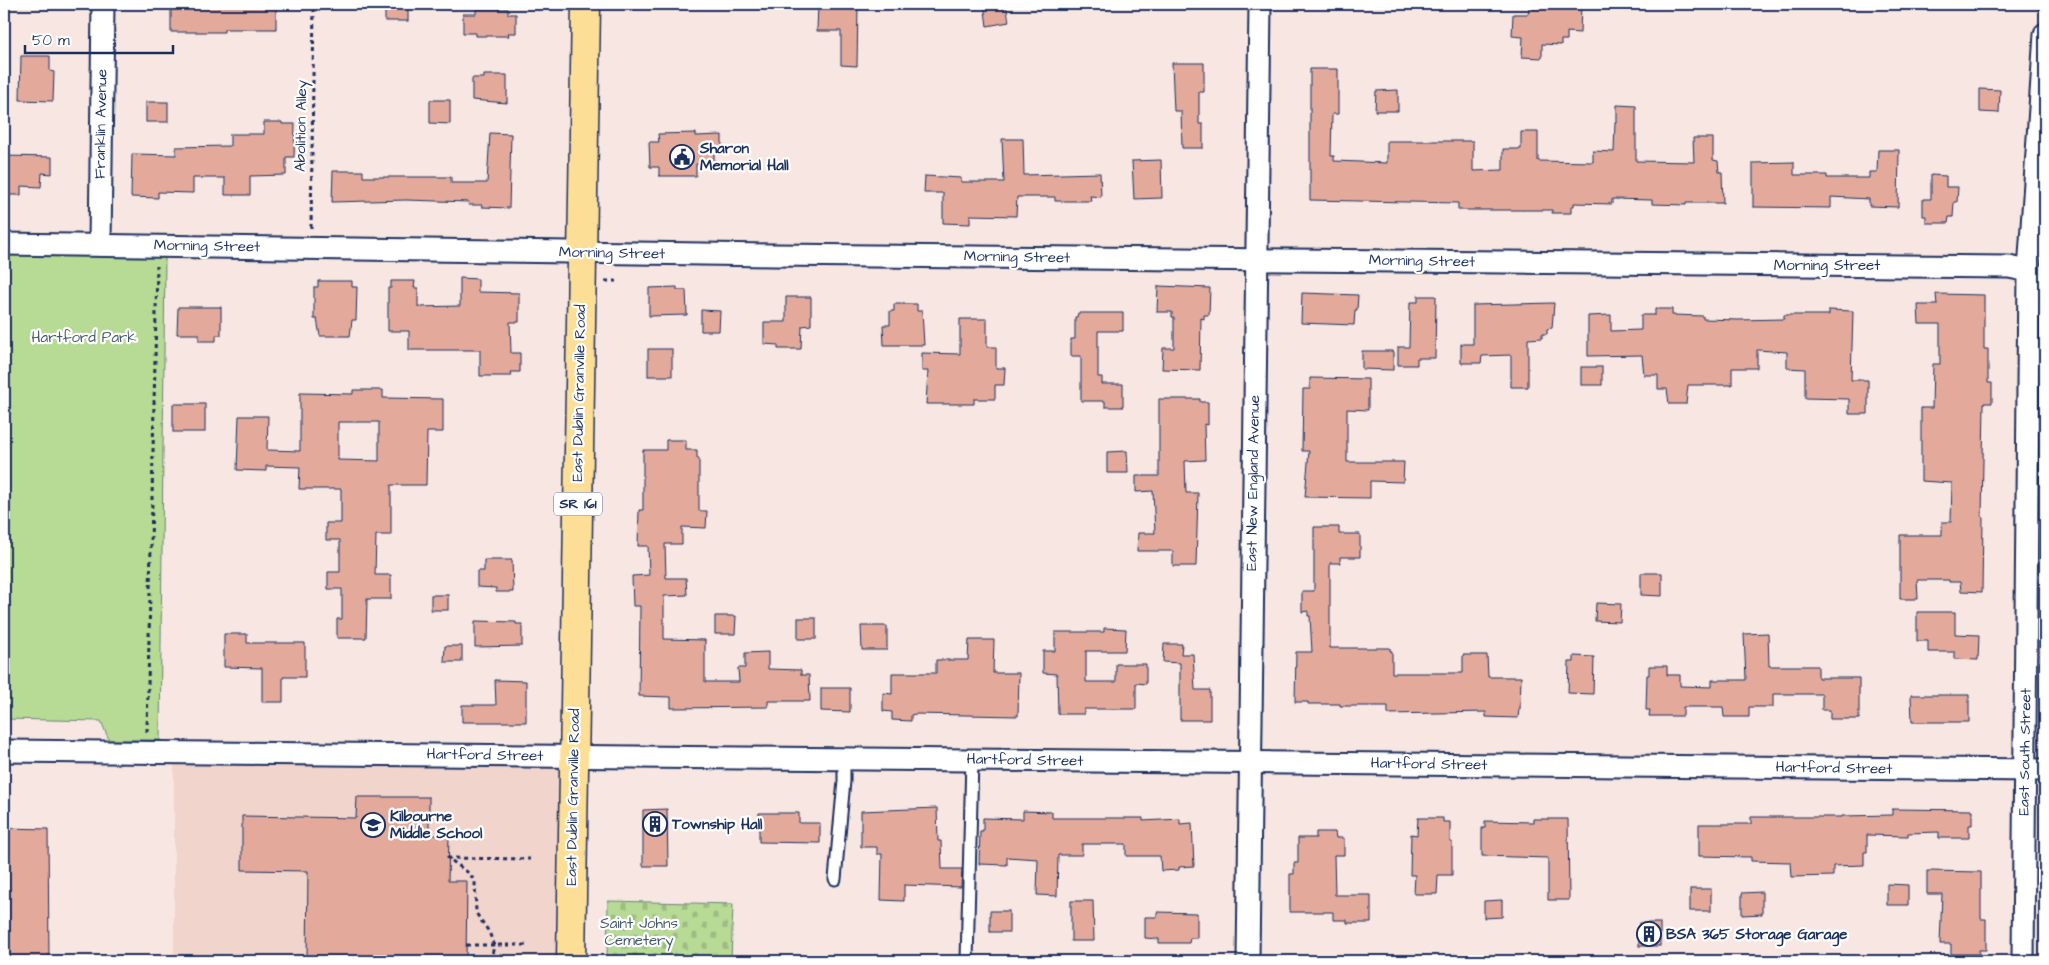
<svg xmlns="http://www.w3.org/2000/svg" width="2049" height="965" font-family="'Architects Daughter',sans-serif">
<defs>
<pattern id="cemetery-stones" width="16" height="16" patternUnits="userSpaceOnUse" patternTransform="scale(1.25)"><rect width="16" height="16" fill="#b7da95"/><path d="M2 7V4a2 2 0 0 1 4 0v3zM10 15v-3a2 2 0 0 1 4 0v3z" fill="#9dbb83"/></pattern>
</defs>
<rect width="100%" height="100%" fill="#f7e6e1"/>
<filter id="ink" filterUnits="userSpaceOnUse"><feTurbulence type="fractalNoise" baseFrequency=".02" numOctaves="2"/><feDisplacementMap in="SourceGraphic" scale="10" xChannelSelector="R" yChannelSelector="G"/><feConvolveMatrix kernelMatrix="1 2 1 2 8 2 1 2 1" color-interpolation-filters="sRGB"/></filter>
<g filter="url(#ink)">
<polygon fill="#f1d4cc" points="174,752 574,756 571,961 174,961"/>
<polygon fill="url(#cemetery-stones)" stroke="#69847a" points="608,901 733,904 731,961 607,961"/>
<polygon fill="#b7da95" stroke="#69847a" points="4,254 165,256 160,740 109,740 101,721 4,719"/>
<g fill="#e3aa9c" stroke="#1b2f5e" fill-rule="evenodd">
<polygon points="171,4 276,6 276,29 224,29 224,32 171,32"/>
<rect x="385" y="4" width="23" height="17"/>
<polygon points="818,4 858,5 857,66 841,65 841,31 817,31"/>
<polygon points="984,4 1006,4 1009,22 987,26"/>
<polygon points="1553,4 1581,4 1580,33 1567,32 1567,40 1561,40 1561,45 1542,44 1542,58 1522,57 1523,37 1512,36 1513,14 1528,14 1529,8 1552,8"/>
<polygon points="476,9 508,9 508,14 516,14 516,33 508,33 509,36 476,36 476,33 463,33 463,14 476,14"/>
<polygon points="21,56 50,56 50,71 54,72 53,101 20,100"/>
<polygon points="1172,63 1204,63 1204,92 1199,92 1199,124 1203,124 1203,148 1182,148 1181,111 1174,111"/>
<polygon points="1310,69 1338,69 1338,114 1332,114 1331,156 1334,156 1334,161 1387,163 1387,141 1473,141 1473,171 1503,170 1503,149 1521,149 1521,132 1538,132 1538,161 1593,162 1593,151 1614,152 1615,122 1617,123 1617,105 1636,106 1636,161 1694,162 1693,138 1713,138 1713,160 1718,161 1719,172 1722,172 1723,203 1686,203 1686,205 1652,204 1652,200 1612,199 1612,204 1574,203 1574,206 1571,206 1571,213 1552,213 1552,210 1458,210 1458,203 1310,200"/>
<polygon points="484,75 507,75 507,103 472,100 472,78 484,78"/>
<polygon points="1980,89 2000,90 1999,113 1980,112"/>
<polygon points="1398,90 1398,111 1375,111 1376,91"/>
<polygon points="430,100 450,100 450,124 430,123"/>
<rect x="146" y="102" width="22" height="20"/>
<polygon points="264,122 282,122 282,124 295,124 294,157 286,157 286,175 250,176 250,195 225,195 225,178 193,178 193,193 158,192 158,198 131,197 132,154 176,155 176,147 230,146 230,134 264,134"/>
<polygon points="490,133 511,134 509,208 482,207 482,205 468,205 469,202 406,200 332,202 333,171 363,171 363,177 451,177 451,183 487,183"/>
<polygon points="696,133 696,136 722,135 722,154 714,154 714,164 696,164 696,176 659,176 659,167 650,167 649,142 659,142 658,134"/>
<polygon points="1002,139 1023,139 1024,175 1100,173 1101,197 1090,196 1091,201 1055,201 1055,197 1017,197 1016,216 970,215 970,224 943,223 943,193 924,193 925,176 961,178 961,182 1004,182"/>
<polygon points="1878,150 1899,150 1898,207 1869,206 1869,199 1831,197 1831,208 1753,207 1753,163 1794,162 1794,175 1827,175 1827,178 1869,178 1869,172 1877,172"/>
<polygon points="4,156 52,157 52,174 42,173 41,187 21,186 21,195 4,195"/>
<polygon points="1161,160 1162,198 1134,199 1132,161"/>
<polygon points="1931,175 1946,176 1946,187 1958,187 1957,202 1954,202 1953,217 1949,217 1948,223 1926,223 1926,216 1923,216 1923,199 1931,199"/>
<polygon points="460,278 478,279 478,292 519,293 519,322 510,322 511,353 520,353 520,372 511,372 512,376 480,376 480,350 409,350 409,331 388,331 388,288 391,288 391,281 415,281 414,288 418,288 418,307 460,306"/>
<polygon points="318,281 352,281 352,287 357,287 356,320 352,320 350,336 320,336 317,319 314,319 314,287 318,287"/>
<polygon points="1158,286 1210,288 1209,315 1204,315 1204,319 1201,318 1200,370 1162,369 1163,348 1174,348 1174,317 1172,317 1172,312 1157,312"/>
<polygon points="677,287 677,290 686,290 687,315 649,316 649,288"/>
<polygon points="1302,293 1358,295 1357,310 1355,310 1354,325 1301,323"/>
<polygon points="1936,294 1984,295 1984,349 1988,349 1988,383 1992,383 1992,403 1984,403 1982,517 1983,517 1982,592 1961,591 1960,582 1949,582 1949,580 1917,580 1918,599 1900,599 1900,535 1942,535 1942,522 1951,522 1952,483 1921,481 1921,408 1932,408 1933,364 1940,364 1940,324 1919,324 1918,305 1937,305"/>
<polygon points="1418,296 1436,296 1435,358 1417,358 1417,365 1398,365 1398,347 1409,347 1410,302 1418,302"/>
<polygon points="786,297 811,297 811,325 802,326 801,349 778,349 778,345 764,344 764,322 786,322"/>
<polygon points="1554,303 1552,328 1547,329 1547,334 1542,334 1542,338 1528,339 1528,387 1511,387 1511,355 1482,356 1481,363 1461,363 1461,344 1473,344 1473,305"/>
<polygon points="894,304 917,304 917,311 922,311 924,345 884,345 883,325 890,325 890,311 894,311"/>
<polygon points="178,307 221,307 221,335 216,335 216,341 199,341 199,334 177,334"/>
<polygon points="1655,309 1672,309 1672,315 1703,316 1703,319 1738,320 1784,319 1784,315 1829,315 1829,310 1853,311 1851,380 1868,380 1868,414 1849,414 1849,399 1805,398 1805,369 1787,368 1787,352 1757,350 1757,368 1732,368 1732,385 1688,385 1686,404 1669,404 1667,389 1658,389 1658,375 1644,375 1642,355 1588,356 1588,316 1611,315 1611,331 1641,330 1641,315 1655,315"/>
<polygon points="701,310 720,311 719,331 701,331"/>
<polygon points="1078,313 1123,313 1123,331 1098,331 1098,377 1102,377 1102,384 1123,384 1123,407 1105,407 1105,401 1081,401 1081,356 1071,356 1071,339 1075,339 1075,317 1077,317"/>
<polygon points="960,319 987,319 987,347 996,347 996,368 1005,368 1004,385 995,385 995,399 974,399 974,404 926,404 928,371 922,371 922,353 960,354"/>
<rect x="648" y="349" width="24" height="27"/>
<polygon points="1362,351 1393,351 1393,370 1362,369"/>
<rect x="1581" y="367" width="21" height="18"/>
<polygon points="1310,378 1368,379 1368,410 1347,409 1347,462 1404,462 1403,482 1370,481 1370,498 1305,497 1309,451 1302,451 1303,389 1310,389"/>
<path d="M 353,390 L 383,390 L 383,398 L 443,399 L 443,432 L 427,432 L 426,485 L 391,485 L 391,535 L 376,535 L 375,575 L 391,575 L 391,599 L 367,599 L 366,638 L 337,638 L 337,619 L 342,619 L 342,589 L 328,589 L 328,572 L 340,572 L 340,540 L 326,540 L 326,523 L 341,523 L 341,489 L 299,489 L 300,467 L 266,466 L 266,471 L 237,470 L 239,416 L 268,416 L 267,450 L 300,451 L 300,393 L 353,394 ZM 338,422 L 379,422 L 379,461 L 338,460 Z"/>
<polygon points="1159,399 1200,399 1200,402 1208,402 1208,425 1204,424 1205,460 1185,461 1186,493 1198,493 1196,566 1173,566 1173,551 1137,551 1138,533 1155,533 1153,491 1136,492 1136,476 1159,476"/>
<rect x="173" y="404" width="32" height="28"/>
<polygon points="666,440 686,440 686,450 697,450 697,458 699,458 699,511 707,511 706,528 682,527 682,544 665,544 666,578 686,578 687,595 664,596 664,639 705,640 705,682 739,682 738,668 745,668 745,653 768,652 768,669 801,670 801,675 809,675 810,701 768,701 768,707 671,708 671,697 639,696 640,606 633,606 632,576 649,575 648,546 638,546 639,510 643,510 643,450 666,450"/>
<polygon points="1127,451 1128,473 1107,473 1107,452"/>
<polygon points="1314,527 1339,527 1339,534 1360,534 1360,557 1340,557 1340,563 1330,563 1330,648 1390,648 1390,651 1392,651 1392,673 1463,673 1463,655 1487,655 1488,677 1521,677 1520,709 1519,709 1518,718 1486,717 1486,712 1388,714 1388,706 1340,706 1340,704 1308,704 1308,702 1295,702 1296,652 1312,652 1310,616 1308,616 1308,611 1302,612 1302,591 1314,591"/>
<polygon points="484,560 512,560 513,592 496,592 496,588 477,587 477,571 484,571"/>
<polygon points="1641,573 1662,573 1662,596 1641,595"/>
<rect x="431" y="595" width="17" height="15"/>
<polygon points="1596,603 1621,604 1620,622 1595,621"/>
<polygon points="1917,612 1955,612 1955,634 1979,635 1978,660 1955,659 1955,652 1928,652 1928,641 1917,641"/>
<polygon points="715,616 736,616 735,634 715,634"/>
<rect x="798" y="618" width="18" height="21"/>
<polygon points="475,621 516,622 516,624 522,624 522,646 475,647"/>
<polygon points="861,626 887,626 887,650 862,650"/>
<polygon points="1104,628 1126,629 1125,651 1086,651 1086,682 1116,682 1116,664 1146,664 1146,684 1136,683 1136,709 1084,709 1084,714 1058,714 1057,674 1043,673 1043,651 1055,651 1055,632 1104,632"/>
<polygon points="1768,633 1769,666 1818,666 1818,678 1859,678 1859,719 1830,719 1830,710 1822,710 1822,694 1773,694 1773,707 1749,707 1749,717 1724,717 1723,707 1683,707 1683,716 1649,716 1650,710 1646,710 1647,675 1649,675 1649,666 1667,666 1667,675 1680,675 1680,686 1712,687 1712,680 1746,680 1744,634"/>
<polygon points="224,634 247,634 247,643 305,643 305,677 283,677 283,702 262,702 262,668 224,667"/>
<polygon points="969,640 994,640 993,673 1019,673 1018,716 915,714 911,715 911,721 892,720 892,712 883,711 883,693 892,694 892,673 936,673 936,660 968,660"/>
<polygon points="1164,644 1182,644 1181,654 1193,654 1195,690 1210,690 1210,720 1180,720 1180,663 1163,662"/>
<polygon points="445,646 462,646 462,662 444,662"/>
<polygon points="1574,656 1594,657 1593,694 1568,693 1569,662 1574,662"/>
<polygon points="495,680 526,681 526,722 462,722 462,705 496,705"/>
<polygon points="821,688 850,688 850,712 821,711"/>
<polygon points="1911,695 1969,695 1969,722 1912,722"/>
<polygon points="357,797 429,797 429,835 449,835 448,881 467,881 466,961 307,961 308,871 242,870 242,816 356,818"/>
<polygon points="937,808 938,841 941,841 942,869 962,869 961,887 904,885 904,901 881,900 882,854 877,854 877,847 861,847 861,811"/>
<polygon points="667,809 668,866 643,866 643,810"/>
<polygon points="1892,809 1972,810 1972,825 1969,825 1969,838 1939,838 1939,832 1908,833 1908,836 1867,835 1867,852 1864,852 1864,865 1833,866 1833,876 1791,877 1790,862 1751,861 1751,857 1699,856 1699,824 1751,824 1751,817 1842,817 1842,816 1892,815"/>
<polygon points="1023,811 1052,812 1052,818 1143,818 1143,821 1180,819 1180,824 1192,823 1194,866 1179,867 1179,870 1161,871 1160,856 1126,856 1126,844 1082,844 1082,855 1058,855 1057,896 1037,895 1038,859 1007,857 1007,865 979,864 980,831 983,831 983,818 1023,819"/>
<polygon points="759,813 799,813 799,823 820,823 820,843 759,842"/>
<polygon points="1418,818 1443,818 1443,822 1450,822 1450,842 1452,842 1452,875 1438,875 1437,894 1414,894 1415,875 1410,875 1411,834 1417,835"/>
<polygon points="1533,819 1568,819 1569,900 1548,900 1548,858 1482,856 1482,828 1485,828 1485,821 1533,822"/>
<polygon points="4,828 48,829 49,961 4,961"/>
<polygon points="1316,832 1335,832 1336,838 1344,838 1344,855 1334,855 1335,895 1371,895 1371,923 1347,923 1347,920 1333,920 1333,912 1290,912 1290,874 1294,874 1294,863 1298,863 1298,838 1316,838"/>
<polygon points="1927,871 1981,872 1981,919 1986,919 1986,950 1979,950 1979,954 1951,954 1951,944 1940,944 1942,894 1927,894"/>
<polygon points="1887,884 1908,885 1908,905 1887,905"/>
<rect x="1690" y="889" width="21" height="22"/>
<polygon points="1762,892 1762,914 1742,915 1742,893"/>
<polygon points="1502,900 1502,917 1484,918 1484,901"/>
<polygon points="1071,901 1093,901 1094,941 1071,941"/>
<rect x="990" y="911" width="19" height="21"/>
<polygon points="1157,912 1197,913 1197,938 1190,938 1189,943 1159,943 1159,939 1145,938 1145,917 1157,917"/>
<rect x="1639" y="923" width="21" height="23"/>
</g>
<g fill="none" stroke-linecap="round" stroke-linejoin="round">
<defs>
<g id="service">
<polyline points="2043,4 2045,6"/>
<polyline points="835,879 844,781 844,758"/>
<polyline points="967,961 972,759"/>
</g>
<g id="minor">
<polyline points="4,244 774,255 2009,267 2029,271 2041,278 2045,277"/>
<polyline points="100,245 103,4"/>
<polyline points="4,751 2045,770"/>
<polyline points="1248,961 1260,4"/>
<polyline points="2023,961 2029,271 2045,34"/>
</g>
<polyline id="primary" points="571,961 586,4"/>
</defs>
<use href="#service" stroke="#1b2f5e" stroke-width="15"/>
<use href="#minor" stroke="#1b2f5e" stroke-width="25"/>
<use href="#primary" stroke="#1b2f5e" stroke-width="31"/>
<g stroke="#1b2f5e" stroke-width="3" stroke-dasharray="4 4" stroke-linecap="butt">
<polyline points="311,228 314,4"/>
<polyline points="605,281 616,281"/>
<polyline points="147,732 157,266"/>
<polyline points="466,945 529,945"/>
<polyline points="491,961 494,945 489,932 476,913 475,882 470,874 448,858 530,859"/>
</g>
<use href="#service" stroke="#fff" stroke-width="11"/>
<use href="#minor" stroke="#fff" stroke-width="21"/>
<use href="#primary" stroke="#fdde96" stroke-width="28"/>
</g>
</g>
<defs>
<symbol id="civic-ring" viewBox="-11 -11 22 22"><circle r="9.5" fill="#fff" stroke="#1b2f5e" stroke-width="1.5"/><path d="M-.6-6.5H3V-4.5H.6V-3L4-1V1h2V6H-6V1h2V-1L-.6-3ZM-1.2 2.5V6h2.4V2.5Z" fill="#1b2f5e"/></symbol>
<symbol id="building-ring" viewBox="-11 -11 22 22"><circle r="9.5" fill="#fff" stroke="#1b2f5e" stroke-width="1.5"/><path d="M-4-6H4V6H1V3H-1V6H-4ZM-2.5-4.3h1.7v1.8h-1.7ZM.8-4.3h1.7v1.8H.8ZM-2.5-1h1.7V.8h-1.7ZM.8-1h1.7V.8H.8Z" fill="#1b2f5e"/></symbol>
<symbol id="school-ring" viewBox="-11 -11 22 22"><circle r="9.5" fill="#fff" stroke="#1b2f5e" stroke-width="1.5"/><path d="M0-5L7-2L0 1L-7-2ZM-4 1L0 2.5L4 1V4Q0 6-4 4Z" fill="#1b2f5e"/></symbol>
</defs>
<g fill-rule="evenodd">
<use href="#civic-ring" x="668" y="143" width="28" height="28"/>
<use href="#building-ring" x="641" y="810" width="28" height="28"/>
<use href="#school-ring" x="359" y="811" width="28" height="28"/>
<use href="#building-ring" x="1635" y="920" width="28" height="28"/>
</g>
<g text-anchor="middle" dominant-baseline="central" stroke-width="4.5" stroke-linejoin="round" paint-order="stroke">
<rect fill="#fff" stroke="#5f6d8e" stroke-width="1" x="554" y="492.5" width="48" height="23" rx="4"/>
<g font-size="14" font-weight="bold" fill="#1b2f5e">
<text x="578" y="504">SR 161</text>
</g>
<g font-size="15" fill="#1b2f5e" stroke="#fff">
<text transform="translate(101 124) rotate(-89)">Franklin Avenue</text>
<text transform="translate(301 126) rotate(-89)">Abolition Alley</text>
<text transform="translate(207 246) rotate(1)">Morning Street</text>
<text transform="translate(612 253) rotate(1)">Morning Street</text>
<text transform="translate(1017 257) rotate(1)">Morning Street</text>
<text transform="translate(1422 261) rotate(1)">Morning Street</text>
<text x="1827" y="265">Morning Street</text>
<text transform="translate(579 393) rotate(-89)">East Dublin Granville Road</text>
<text transform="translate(1253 483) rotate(-89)">East New England Avenue</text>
<text transform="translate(2025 752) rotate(-89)">East South Street</text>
<text transform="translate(485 755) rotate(1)">Hartford Street</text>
<text transform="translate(1025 760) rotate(1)">Hartford Street</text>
<text transform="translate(1429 764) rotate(1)">Hartford Street</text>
<text transform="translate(1834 768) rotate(1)">Hartford Street</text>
<text transform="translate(573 797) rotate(-89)">East Dublin Granville Road</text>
</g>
<g font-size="15" font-weight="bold" fill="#1b2f5e" stroke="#fff" text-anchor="start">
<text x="700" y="148">Sharon<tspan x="700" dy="17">Memorial Hall</tspan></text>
<text x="390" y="816">Kilbourne<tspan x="390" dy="17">Middle School</tspan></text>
<text x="672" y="824">Township Hall</text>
<text x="1666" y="934">BSA 365 Storage Garage</text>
</g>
<g font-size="15" fill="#425a6c" stroke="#fff">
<text x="84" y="337">Hartford Park</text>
<text x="639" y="923">Saint Johns<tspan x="639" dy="17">Cemetery</tspan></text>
</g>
</g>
<rect width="2049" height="965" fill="none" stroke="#fff" stroke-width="20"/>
<rect x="10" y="10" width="2029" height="945" fill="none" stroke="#1b2f5e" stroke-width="2" filter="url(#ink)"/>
<path d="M25 45v8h148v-8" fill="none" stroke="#1b2f5e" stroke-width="2.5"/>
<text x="32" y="45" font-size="15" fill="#1b2f5e" stroke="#ffffff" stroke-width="4" paint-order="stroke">50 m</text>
</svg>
